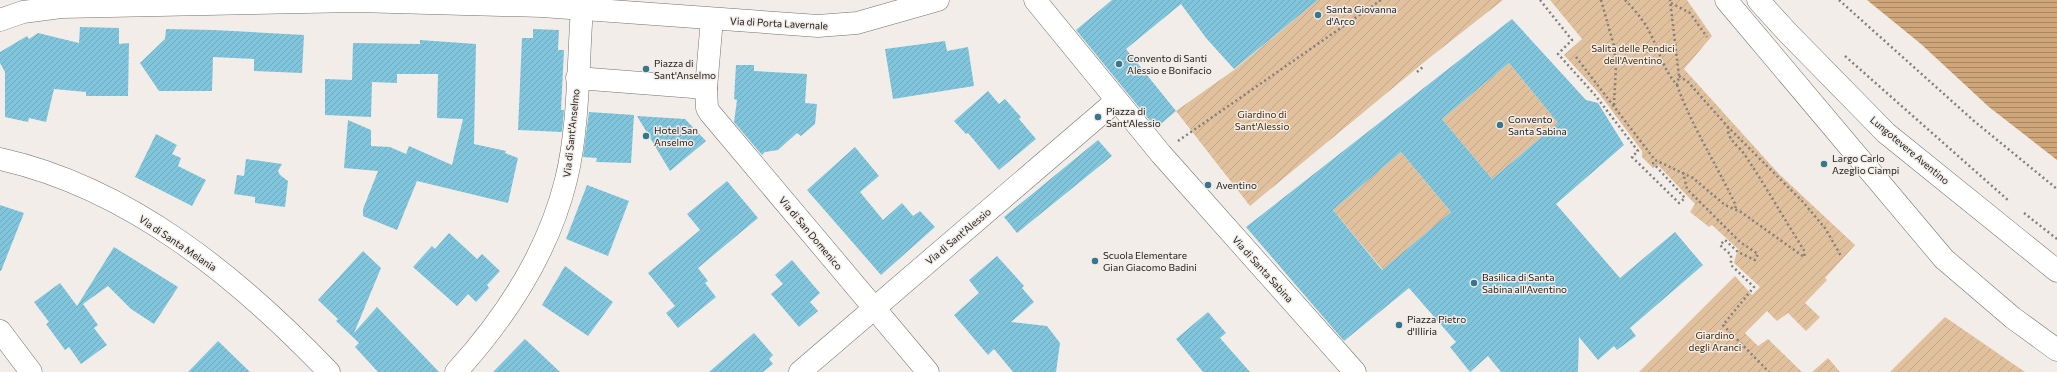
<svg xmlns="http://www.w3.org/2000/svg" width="2057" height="372" font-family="Commissioner,sans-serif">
<defs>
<pattern id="garden-furrows" width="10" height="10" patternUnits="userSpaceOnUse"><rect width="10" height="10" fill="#e1c19d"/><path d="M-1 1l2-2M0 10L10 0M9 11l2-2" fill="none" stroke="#c1a687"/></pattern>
<pattern id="water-rules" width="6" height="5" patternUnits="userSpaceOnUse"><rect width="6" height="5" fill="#cea679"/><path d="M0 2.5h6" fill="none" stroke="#a78763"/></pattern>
<pattern id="building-hatch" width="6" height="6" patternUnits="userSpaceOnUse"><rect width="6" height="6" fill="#81c5dc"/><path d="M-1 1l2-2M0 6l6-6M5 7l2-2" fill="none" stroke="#6fa9bc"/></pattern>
</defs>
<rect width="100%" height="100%" fill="#f2ede8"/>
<g fill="url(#garden-furrows)">
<polygon points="1318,0 1503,0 1428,59 1250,206 1176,111 1234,70"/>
<polygon points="1550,0 1687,0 1712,36 1684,69 1779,174 1855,245 1825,278 1827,280 1805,303 1820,317 1806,331 1788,313 1777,321 1767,311 1745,333 1758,346 1768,339 1802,372 1639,372 1735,276 1752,295 1760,287 1734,263 1736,255 1739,250 1712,225 1709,227 1690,212 1695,204 1658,165 1653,168 1642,157 1642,151 1598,92 1564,55 1582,39"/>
<polygon points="1509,63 1558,123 1492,179 1442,119"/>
<polygon points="1401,152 1451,212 1383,270 1333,210"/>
<polygon points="1945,317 2025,372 1890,372"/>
<polygon points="1828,358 1840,372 1812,372"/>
</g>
<polygon fill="url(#water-rules)" points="1867,0 2057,0 2057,160 1989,107 1921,44"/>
<g fill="url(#building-hatch)" fill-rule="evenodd">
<polygon points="1112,0 1318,0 1234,69 1206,38 1181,4 1126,49 1176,111 1156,128 1076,30"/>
<path d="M 1512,19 L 1586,100 L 1598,103 L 1624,145 L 1556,204 L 1620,278 L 1675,232 L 1703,265 L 1630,328 L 1636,336 L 1617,350 L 1614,346 L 1598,360 L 1579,337 L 1578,372 L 1501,372 L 1488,356 L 1470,372 L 1450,347 L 1456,342 L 1409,288 L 1344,341 L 1246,227 ZM 1509,63 L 1558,123 L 1492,179 L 1442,119 ZM 1401,152 L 1451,212 L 1382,270 L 1333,210 Z"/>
<polygon points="80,27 119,28 119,44 129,43 128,96 86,96 86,92 54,89 46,122 29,118 28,122 5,117 5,72 0,63 0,52 27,36 29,39 38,33 79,43"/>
<polygon points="166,29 214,30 304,35 302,73 254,71 254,59 213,57 212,91 159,91 140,63 165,39"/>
<polygon points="533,29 559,30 558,50 564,50 561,110 564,110 562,132 518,130 522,38 533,38"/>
<polygon points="420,40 476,44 474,144 506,151 505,153 518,158 508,203 417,181 397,230 363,216 363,209 378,171 344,168 348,120 371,130 371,146 390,147 406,154 409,146 452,165 463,119 437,118 438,74 397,74 397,83 372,82 371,117 325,115 325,79 352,80 353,43 420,44"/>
<polygon points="945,41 947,51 968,47 974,86 893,99 885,49"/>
<polygon points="736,65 754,65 754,71 807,74 805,103 817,104 815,124 801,136 797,133 778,150 765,152 762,155 734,122 737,100 734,99"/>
<polygon points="988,91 999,104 1005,99 1021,117 1019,119 1036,139 999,170 968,133 966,134 954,121"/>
<polygon points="589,112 634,115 631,163 596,162 597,158 583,157"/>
<polygon points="637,116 685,119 706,141 670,171"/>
<polygon points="156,134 177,145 172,154 181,158 178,166 206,180 192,206 135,177"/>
<polygon points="1098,140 1112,156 1017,233 1004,217"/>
<polygon points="855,147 879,176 860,192 883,220 902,203 913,216 920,211 935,227 881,275 807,190"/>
<polygon points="246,159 282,164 278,171 280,175 288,181 285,207 255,203 255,197 234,194 237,175 244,176"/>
<polygon points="727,181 758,218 698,268 708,281 705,283 716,297 678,328 666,313 675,306 648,273 700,230 687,214"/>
<polygon points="587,185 629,201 608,256 566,239"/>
<polygon points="0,205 24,213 1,271 0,271"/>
<polygon points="449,233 477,259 482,254 500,271 487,285 489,288 476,302 468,294 457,306 413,267 432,246 435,249"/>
<polygon points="114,247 178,287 154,324 131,309 108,286 83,304 98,325 94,328 107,345 81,364 69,347 65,350 46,324 49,322 34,302 60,283 77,306"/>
<polygon points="363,251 381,268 354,333 377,307 439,372 378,372 355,347 359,343 336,321 338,319 318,300"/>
<polygon points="997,256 1024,286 1022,288 1034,302 1011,322 1047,326 1060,343 1056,372 1013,372 994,349 988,355 954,315 979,293 969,280"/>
<polygon points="792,260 820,293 810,302 818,311 799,327 771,294 783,284 775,275"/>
<polygon points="565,266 613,302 588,336 542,305"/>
<polygon points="1208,312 1226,333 1220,338 1250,372 1203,372 1176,339"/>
<polygon points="754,333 773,355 769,359 773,364 763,372 709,372"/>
<polygon points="525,339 560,372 493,372"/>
<polygon points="218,341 250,372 188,372"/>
</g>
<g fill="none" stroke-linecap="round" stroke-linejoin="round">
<defs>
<g id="minor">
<polyline points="1035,0 1161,154 1355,372"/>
<polyline points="1726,0 1944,259 2013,318 2057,350"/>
<polyline points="0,20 23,12 61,7 356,1 542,6 818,26 857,23 938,0"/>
<polyline points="577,78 706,88 712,19"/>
<polyline points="706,88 707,108 710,113 928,372"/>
<path d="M 0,159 C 130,188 239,278 329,372"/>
<polyline points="0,331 31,372"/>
<path d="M 456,372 C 506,317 548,253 566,180 C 579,128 578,62 582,8"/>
<polyline points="800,372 1116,101"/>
</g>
<polyline id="major" points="1758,0 1787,32 1886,133 2057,271"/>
</defs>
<use href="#minor" stroke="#75716c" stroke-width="23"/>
<use href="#major" stroke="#75716c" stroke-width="23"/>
<g stroke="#827f7b" stroke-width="2.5" stroke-dasharray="2 3" stroke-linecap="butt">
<polyline points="1540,0 1572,40 1558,54 1595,95 1638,151 1632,157 1679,203 1685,198 1653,163 1655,160"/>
<polyline points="1601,0 1614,46 1616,66 1614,105"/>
<path d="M 1625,0 C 1635,10 1645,22 1651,35 C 1660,53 1663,69 1677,85 L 1679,76 L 1670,0"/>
<polyline points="1839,0 1974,121 2057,189"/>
<polyline points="1671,3 1690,13 1707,37"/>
<polyline points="1845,56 2009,201"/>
<path d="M 1576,57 L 1655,160 L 1693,178 L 1725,205 L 1741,212 L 1804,257 L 1805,252 C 1785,220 1766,187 1745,155 C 1738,145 1727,140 1728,127"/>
<polyline points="1417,72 1424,66"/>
<polyline points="1679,76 1688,82 1728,127 1802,201 1825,228 1841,256"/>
<path d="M 1677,85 C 1692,127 1717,165 1736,206 L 1735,209"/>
<polyline points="1178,141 1381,0"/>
<polyline points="1683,172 1687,189 1740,242 1758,254 1755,260 1738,252 1725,240 1720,245 1731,255 1731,265 1754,287 1723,325 1769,372"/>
<polyline points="2024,213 2057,239"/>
</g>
<use href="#minor" stroke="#fff" stroke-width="22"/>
<use href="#major" stroke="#fff" stroke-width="22"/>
</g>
<g fill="#37778b" stroke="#f2ede8" stroke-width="1.5">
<circle cx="1318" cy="15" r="4"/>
<circle cx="1119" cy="64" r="4"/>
<circle cx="646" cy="69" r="4"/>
<circle cx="1098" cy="117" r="4"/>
<circle cx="1500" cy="125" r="4"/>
<circle cx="646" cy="136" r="4"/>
<circle cx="1824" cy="164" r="4"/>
<circle cx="1208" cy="185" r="4"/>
<circle cx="1095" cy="261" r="4"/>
<circle cx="1474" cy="283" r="4"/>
<circle cx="1399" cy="325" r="4"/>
</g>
<g text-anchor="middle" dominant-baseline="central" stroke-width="3" stroke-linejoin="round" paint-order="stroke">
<g font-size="10" fill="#23211f" stroke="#f2ede8" text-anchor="start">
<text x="1326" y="9">Santa Giovanna<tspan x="1326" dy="12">d'Arco</tspan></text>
<text x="1127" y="58">Convento di Santi<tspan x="1127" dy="12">Alessio e Bonifacio</tspan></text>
<text x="654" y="63">Piazza di<tspan x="654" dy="12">Sant'Anselmo</tspan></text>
<text x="1106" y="111">Piazza di<tspan x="1106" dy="12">Sant'Alessio</tspan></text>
<text x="1508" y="119">Convento<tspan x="1508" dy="12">Santa Sabina</tspan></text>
<text x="654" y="130">Hotel San<tspan x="654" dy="12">Anselmo</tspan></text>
<text x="1832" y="158">Largo Carlo<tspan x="1832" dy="12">Azeglio Ciampi</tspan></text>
<text x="1216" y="185">Aventino</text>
<text x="1103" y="255">Scuola Elementare<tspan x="1103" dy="12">Gian Giacomo Badini</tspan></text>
<text x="1482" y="277">Basilica di Santa<tspan x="1482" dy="12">Sabina all'Aventino</tspan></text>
<text x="1407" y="319">Piazza Pietro<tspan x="1407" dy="12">d'Illiria</tspan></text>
</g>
<g font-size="10" fill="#23211f" stroke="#f2ede8">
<text transform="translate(779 23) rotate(3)">Via di Porta Lavernale</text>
<text transform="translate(571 133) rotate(-84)">Via di Sant'Anselmo</text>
<text transform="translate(1910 150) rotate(40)">Lungotevere Aventino</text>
<text transform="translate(811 233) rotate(50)">Via di San Domenico</text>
<text transform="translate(958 236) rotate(-40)">Via di Sant'Alessio</text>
<text transform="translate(178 243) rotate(34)">Via di Santa Melania</text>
<text transform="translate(1263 269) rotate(48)">Via di Santa Sabina</text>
</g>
<g font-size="10" fill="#442903" stroke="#f2ede8">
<text x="1633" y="48">Salita delle Pendici<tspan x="1633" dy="12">dell'Aventino</tspan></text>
<text x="1262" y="114">Giardino di<tspan x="1262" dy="12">Sant'Alessio</tspan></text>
<text x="1715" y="335">Giardino<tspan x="1715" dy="12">degli Aranci</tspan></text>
</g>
</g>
</svg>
